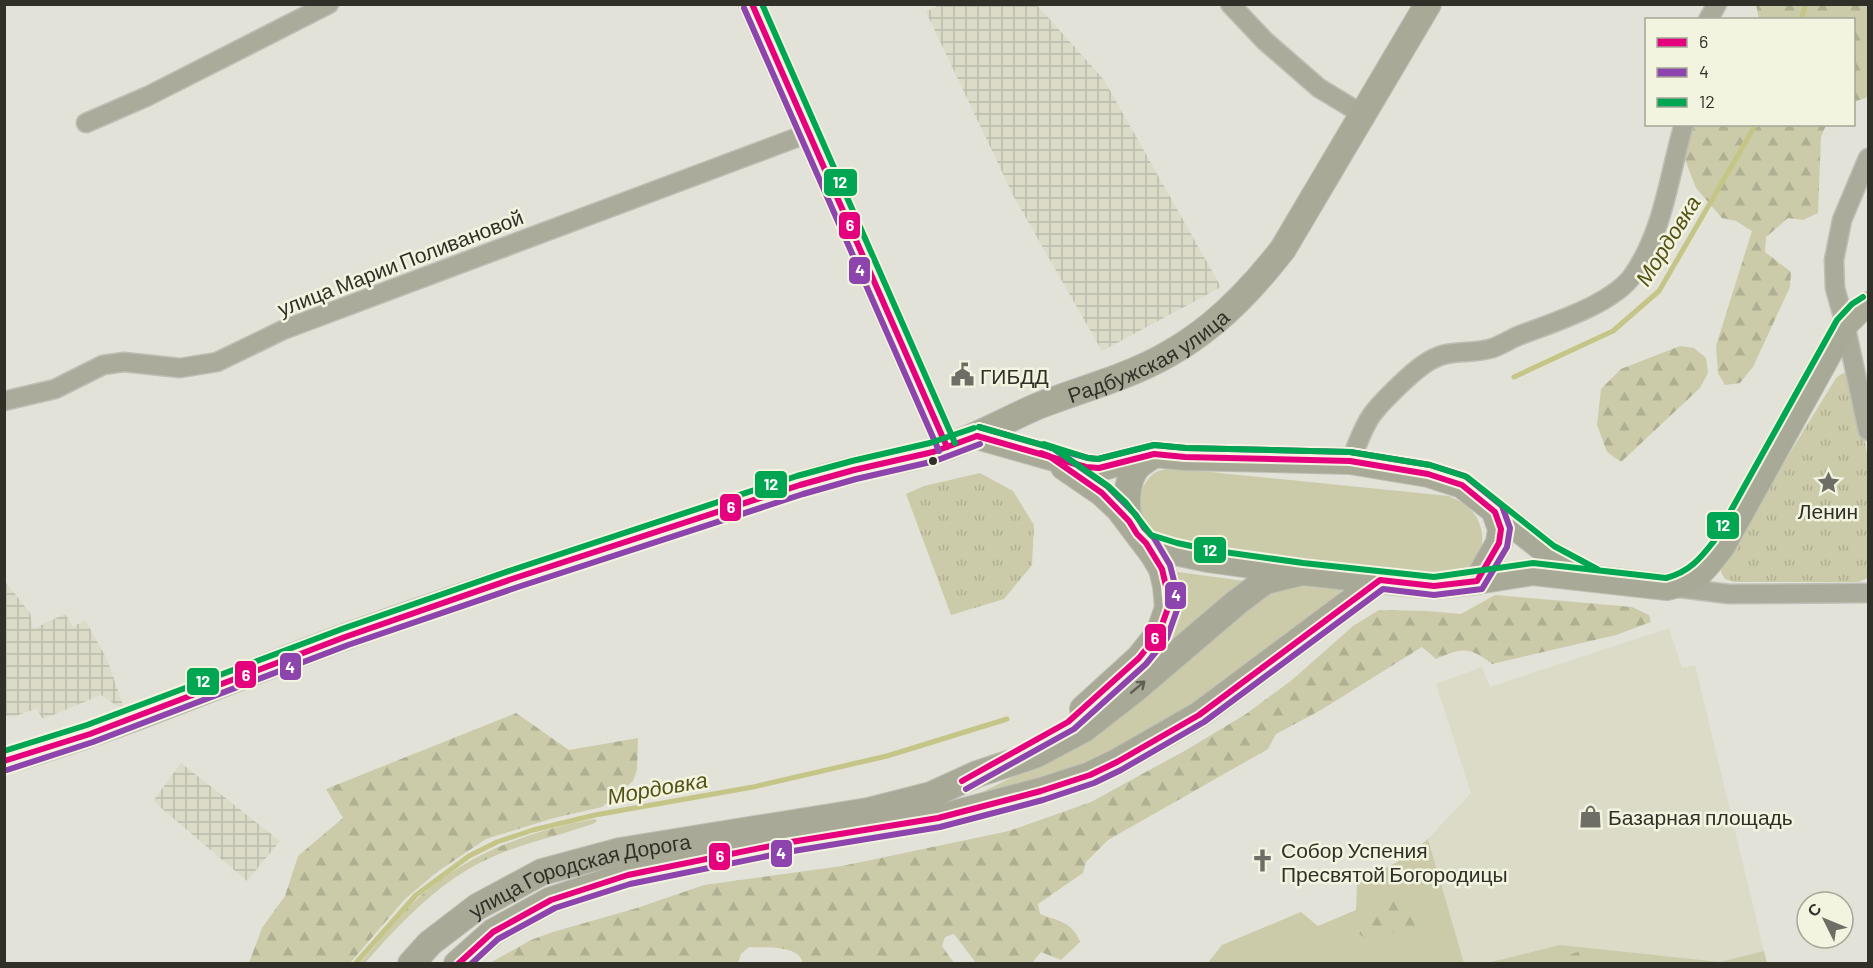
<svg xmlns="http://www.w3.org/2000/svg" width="1873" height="968" font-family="Barlow,sans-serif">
<defs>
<pattern id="industrial-grid" width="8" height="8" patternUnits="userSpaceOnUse" patternTransform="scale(1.5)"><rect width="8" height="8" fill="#dbdbc8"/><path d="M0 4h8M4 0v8" fill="none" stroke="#bcbcac"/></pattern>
<pattern id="forest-firs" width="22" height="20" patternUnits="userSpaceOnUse" patternTransform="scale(1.5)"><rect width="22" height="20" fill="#cbcbaa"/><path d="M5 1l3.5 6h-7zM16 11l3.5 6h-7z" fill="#afaf92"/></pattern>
<pattern id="park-tufts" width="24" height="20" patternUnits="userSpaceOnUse" patternTransform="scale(1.5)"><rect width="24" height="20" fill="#cbcbaa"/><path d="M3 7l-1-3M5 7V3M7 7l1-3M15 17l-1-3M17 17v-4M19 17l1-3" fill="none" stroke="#afaf92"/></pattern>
</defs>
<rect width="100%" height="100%" fill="#e2e2d8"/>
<polygon fill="#dbdbc8" points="1669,628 1682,668 1695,665 1764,951 1720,962 1642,955 1464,963 1428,839 1471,793 1436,684 1482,667 1490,687"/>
<g fill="url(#industrial-grid)">
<polygon points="939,5 1037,5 1104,80 1221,287 1102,351 1014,197 926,12"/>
<polygon points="4,580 30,613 33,629 65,614 73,627 85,620 107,659 125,711 101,695 43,719 36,709 12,717 5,716"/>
<polygon points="181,763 280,841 247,881 153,801"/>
</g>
<g fill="#cbcbaa">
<path d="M 1170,468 L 1449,496 C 1455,499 1461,502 1466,505 C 1490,525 1488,562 1457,574 C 1451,576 1441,575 1434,575 L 1167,542 C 1162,539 1155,536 1151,531 C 1135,515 1136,485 1156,472 C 1160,470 1166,469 1170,468 Z"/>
<polygon points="1171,571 1244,581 1161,656 1174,623"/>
<polygon points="1290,585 1343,590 1304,622 1153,733 1079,769 966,800 1074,747 1266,592"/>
<polygon points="1428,839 1464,963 1207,964 1222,945 1301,912 1318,926 1356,910 1357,884 1406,857"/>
<polygon points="1560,945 1720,962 1764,951 1767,963 1483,964"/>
</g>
<g fill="url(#forest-firs)">
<polygon points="1756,5 1868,5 1868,97 1854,102 1854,20 1759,19"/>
<polygon points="1688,125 1826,125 1821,137 1818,213 1803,220 1788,218 1766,237 1765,252 1791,272 1790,287 1753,367 1740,383 1725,385 1718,373 1716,346 1752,231 1736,221 1722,218 1696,188 1684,157"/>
<polygon points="1680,346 1694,348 1706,358 1708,373 1700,388 1621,462 1607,452 1597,425 1601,389 1621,369"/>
<path d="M 1495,595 L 1632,607 L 1649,615 L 1651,622 L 1616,635 L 1492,664 C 1469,646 1462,648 1436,659 L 1422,647 L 1321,710 L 1276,734 L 1268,749 L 1108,840 L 1086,862 L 1083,873 L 1038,904 L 1040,914 C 1058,921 1073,922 1080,942 L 1061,960 L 1041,952 L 1032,963 L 976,963 L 954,934 L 945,937 L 942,946 L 954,963 L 803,963 C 798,944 765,948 749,947 L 741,954 L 738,963 L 490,963 L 531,940 L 553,932 L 637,908 L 704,885 L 842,866 L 1009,831 L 1091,802 L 1188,749 L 1246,714 L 1292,680 L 1353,626 L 1379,610 L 1427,611 L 1461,614 Z"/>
<polygon points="516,713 569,750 638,738 637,770 633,781 602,807 554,818 486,839 437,872 405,899 350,963 249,963 262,928 285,896 298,856 343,818 326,789"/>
<path d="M 594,819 L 597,820 L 595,823 C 563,835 530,841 499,854 C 444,876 403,920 365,963 L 360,963 C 379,942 397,917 418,898 C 468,853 530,831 594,819 Z"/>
<path d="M 1404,897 L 1412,900 L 1427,915 L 1425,934 L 1419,939 C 1413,937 1406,934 1399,933 C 1384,931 1373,948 1357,932 L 1358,925 L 1388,899 Z"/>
<path d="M 1584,949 C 1594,950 1606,954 1610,963 L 1561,963 L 1565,957 Z"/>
</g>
<g fill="url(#park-tufts)">
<polygon points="1843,373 1849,375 1854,383 1868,458 1868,578 1858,582 1734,582 1725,579 1721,572 1724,560 1836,378"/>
<polygon points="980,473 1013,491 1034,525 1032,565 1004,599 951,615 906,494 924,486"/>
</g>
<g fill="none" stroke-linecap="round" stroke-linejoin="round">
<g stroke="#c5c588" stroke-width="5">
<polyline points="1801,20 1806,4"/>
<polyline points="1514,377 1613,331 1659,291 1756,124"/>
<polyline points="355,964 416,895 469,856 497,842 533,830 595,815 753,787 887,756 1007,719"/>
</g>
<defs>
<g id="street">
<polyline points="1230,4 1265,41 1319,88 1362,114"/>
<polyline points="1708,20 1717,4"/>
<polyline points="86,123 148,96 329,4"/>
<polyline points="1868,158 1842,220 1834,260 1835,288 1845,324 1868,431"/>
<polyline points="4,401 55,389 103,365 124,362 180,368 217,362 283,330 809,133"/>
<path d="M 1350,461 C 1357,447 1362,429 1371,416 C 1380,403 1410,374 1423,365 C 1449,346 1467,356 1493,348 C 1501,345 1509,340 1518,336 C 1551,323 1612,305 1633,275 C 1664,230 1669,175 1684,124"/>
<polyline points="1672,587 1729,594 1868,593"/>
</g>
<g id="secondary">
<polyline points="752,4 947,447"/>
<polyline points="977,436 1086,467 1099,468 1154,454 1185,457 1350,461 1428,474 1462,485 1549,553 1583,573"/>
<polyline points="1064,467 1102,493 1119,509 1153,554 1162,569 1166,586 1168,608 1159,633 1139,658 1083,709"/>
<path d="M 1133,526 C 1123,512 1126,479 1138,466 C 1143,462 1149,458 1154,454"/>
<path d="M 1146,543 L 1175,552 L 1208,559 L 1302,572 L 1434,586 L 1477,581 L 1533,572 L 1667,587 C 1698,581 1704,569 1722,546 L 1845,324 L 1858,311 L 1868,305"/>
<polyline points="1477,581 1499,543 1501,529 1495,512"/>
<path id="s1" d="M 4,761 C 120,729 232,678 345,637 C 496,583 648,535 800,485 C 819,479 838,473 858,469 C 883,463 909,459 933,452 C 970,441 1003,421 1038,406 C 1066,395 1096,386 1124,375 C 1192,349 1238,307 1283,249 L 1428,4"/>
<path id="s2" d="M 411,964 L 430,943 L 477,907 L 542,872 L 620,851 L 868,811 L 931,795 L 977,774 L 1035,755 L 1084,729 L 1134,690 L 1236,603 L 1265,581 L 1302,572"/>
<polyline points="457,964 493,932 551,900 628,875 785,843 938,818 1041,791 1090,775 1117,762 1199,715 1380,580"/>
</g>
</defs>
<use href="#street" stroke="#bebeb6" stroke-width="21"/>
<use href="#secondary" stroke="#bebeb6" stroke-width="28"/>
<use href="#street" stroke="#abab9b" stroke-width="18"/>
<use href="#secondary" stroke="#a9a997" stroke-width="26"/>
<defs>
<g id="bus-1">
<polyline points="752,4 947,447"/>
<polyline points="4,761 90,734 345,637 515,578 800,485 854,470 933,452 977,436"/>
<polyline points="962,781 1068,722 1139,658 1159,633 1168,608 1166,586 1162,569 1146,543 1137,534 1129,521 1102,493 1049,456 1041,453"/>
<polyline points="458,964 493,932 551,900 628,875 785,843 938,818 1041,791 1090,775 1117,762 1199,715 1380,580 1434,586 1477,581 1499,543 1501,529 1495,512 1462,485 1428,474 1350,461 1185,457 1154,454 1099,468 1086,467 977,436"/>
</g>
<g id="bus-2">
<polyline points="744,8 939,451"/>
<polyline points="7,770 93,742 348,645 518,587 803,494 856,479 935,461 980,444"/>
<polyline points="966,789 1074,729 1146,664 1167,638 1177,610 1175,585 1170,565 1154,538 1144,528 1136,515 1107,486 1054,449 1044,445"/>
<polyline points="471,964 498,939 555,908 630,884 787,852 940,827 1043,800 1094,783 1121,770 1204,722 1383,589 1434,595 1482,589 1507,547 1510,528 1502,506 1465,476 1430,465 1350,452 1186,448 1154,445 1098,459 1088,458 979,427"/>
</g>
<g id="bus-3">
<polyline points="762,4 955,443"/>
<path d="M 979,427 L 1053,448 L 1108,486 L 1126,503 L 1151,535 L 1177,543 L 1210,550 L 1303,563 L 1434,577 L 1533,563 L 1666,578 C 1689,572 1700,559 1714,541 L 1837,320 L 1852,304 L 1863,297"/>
<polyline points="1044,444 1088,458 1098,459 1154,445 1186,448 1350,452 1430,465 1467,477 1554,546 1597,569"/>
<polyline points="4,751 87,725 342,629 512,570 797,476 852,461 930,443 974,428"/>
</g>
</defs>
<use href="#bus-1" stroke="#f3f4e0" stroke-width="10"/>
<use href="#bus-2" stroke="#f3f4e0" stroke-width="10"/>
<use href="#bus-3" stroke="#f3f4e0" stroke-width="10"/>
<use href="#bus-1" stroke="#e5007d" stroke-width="6"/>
<use href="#bus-2" stroke="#8e44ad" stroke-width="6"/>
<use href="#bus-3" stroke="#00a651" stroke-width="6"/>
</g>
<defs><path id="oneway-shaft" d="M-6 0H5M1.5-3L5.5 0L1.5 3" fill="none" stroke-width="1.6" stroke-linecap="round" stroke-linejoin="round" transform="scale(1.5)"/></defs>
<use stroke="#606055" href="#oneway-shaft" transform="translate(1138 687) rotate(-40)"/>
<defs>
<symbol id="civic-bare" viewBox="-9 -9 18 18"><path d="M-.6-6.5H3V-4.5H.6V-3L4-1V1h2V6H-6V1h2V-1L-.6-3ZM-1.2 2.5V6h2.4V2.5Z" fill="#6e6e66" stroke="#f3f4e0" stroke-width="2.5" paint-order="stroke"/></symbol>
<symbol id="sight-bare" viewBox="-9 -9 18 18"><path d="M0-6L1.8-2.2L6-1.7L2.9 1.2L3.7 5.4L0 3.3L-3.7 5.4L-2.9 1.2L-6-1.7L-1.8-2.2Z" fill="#6e6e66" stroke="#f3f4e0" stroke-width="2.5" paint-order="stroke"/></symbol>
<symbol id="shop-bare" viewBox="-9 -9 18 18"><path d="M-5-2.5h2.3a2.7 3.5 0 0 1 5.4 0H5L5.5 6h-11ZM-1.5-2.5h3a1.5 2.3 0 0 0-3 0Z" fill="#6e6e66" stroke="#f3f4e0" stroke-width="2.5" paint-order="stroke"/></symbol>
<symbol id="church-bare" viewBox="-9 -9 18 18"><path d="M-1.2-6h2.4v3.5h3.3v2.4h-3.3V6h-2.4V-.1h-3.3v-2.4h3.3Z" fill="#6e6e66" stroke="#f3f4e0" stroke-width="2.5" paint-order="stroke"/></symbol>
</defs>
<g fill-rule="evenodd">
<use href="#civic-bare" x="946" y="358" width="33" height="33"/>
<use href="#sight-bare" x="1812" y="466" width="33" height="33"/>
<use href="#shop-bare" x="1574" y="800" width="33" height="33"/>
<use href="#church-bare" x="1246" y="844" width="33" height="33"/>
</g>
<circle fill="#303029" stroke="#f3f4e0" stroke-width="2" cx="933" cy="461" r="5"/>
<g text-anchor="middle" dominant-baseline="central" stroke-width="5" stroke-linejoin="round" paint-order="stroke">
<g font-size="21" fill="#303029" stroke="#f3f4e0">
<text transform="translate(400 262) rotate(-21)">улица Марии Поливановой</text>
<text stroke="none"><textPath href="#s1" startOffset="1216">Радбужская улица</textPath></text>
<text stroke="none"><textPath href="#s2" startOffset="196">улица Городская Дорога</textPath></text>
</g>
<g font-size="21" fill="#303029" stroke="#f3f4e0" text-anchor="start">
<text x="980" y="375">ГИБДД</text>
<text x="1828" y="510" text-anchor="middle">Ленин</text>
<text x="1608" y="816">Базарная площадь</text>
<text x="1281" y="849">Собор Успения<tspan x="1281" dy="24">Пресвятой Богородицы</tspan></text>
</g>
<g font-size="22" font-style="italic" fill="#545315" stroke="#f3f4e0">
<text transform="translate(1667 240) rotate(-58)">Мордовка</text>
<text transform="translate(657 787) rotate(-10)">Мордовка</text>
</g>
</g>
<g stroke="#f3f4e0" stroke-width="2">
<rect x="823" y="168" width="35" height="29" rx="6" fill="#00a651"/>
<rect x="838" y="211" width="23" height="29" rx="6" fill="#e5007d"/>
<rect x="848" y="256" width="23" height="29" rx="6" fill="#8e44ad"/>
<rect x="754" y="470" width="34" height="29" rx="6" fill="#00a651"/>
<rect x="719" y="493" width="23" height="29" rx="6" fill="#e5007d"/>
<rect x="1706" y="511" width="34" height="29" rx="6" fill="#00a651"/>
<rect x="1193" y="536" width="34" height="28" rx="6" fill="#00a651"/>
<rect x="1164" y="581" width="23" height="29" rx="6" fill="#8e44ad"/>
<rect x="1144" y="623" width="23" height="29" rx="6" fill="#e5007d"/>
<rect x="279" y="652" width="23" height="29" rx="6" fill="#8e44ad"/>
<rect x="234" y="660" width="23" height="29" rx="6" fill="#e5007d"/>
<rect x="186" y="667" width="34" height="29" rx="6" fill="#00a651"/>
<rect x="770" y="839" width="23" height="29" rx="6" fill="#8e44ad"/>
<rect x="708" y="842" width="23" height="29" rx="6" fill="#e5007d"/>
</g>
<g font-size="16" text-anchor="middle" font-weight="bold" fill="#fff">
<text x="840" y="188">12</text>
<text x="850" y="231">6</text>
<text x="860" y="276">4</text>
<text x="771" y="490">12</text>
<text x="731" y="513">6</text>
<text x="1723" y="531">12</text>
<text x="1210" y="556">12</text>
<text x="1176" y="601">4</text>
<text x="1155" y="644">6</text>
<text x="290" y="673">4</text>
<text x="246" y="681">6</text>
<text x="203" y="687">12</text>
<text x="781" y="859">4</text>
<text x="720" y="862">6</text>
</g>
<rect width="1873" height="968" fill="none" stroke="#303029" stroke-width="12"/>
<rect x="1645" y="18" width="210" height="108" fill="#f3f4e0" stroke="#a5a697" stroke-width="1.5"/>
<rect x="1657" y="38" width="30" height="9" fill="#e5007d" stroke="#a5a697" stroke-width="1.5"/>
<text x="1699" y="48" font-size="18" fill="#303029">6</text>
<rect x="1657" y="68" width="30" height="9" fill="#8e44ad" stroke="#a5a697" stroke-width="1.5"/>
<text x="1699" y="78" font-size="18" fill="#303029">4</text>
<rect x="1657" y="98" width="30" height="9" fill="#00a651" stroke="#a5a697" stroke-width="1.5"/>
<text x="1699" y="108" font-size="18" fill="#303029">12</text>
<g transform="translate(1825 920) rotate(313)"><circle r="28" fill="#f3f4e0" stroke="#a5a697" stroke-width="1.5"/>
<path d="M0-4.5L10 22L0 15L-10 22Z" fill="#6e6e66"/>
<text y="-9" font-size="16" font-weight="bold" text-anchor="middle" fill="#303029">С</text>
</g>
</svg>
